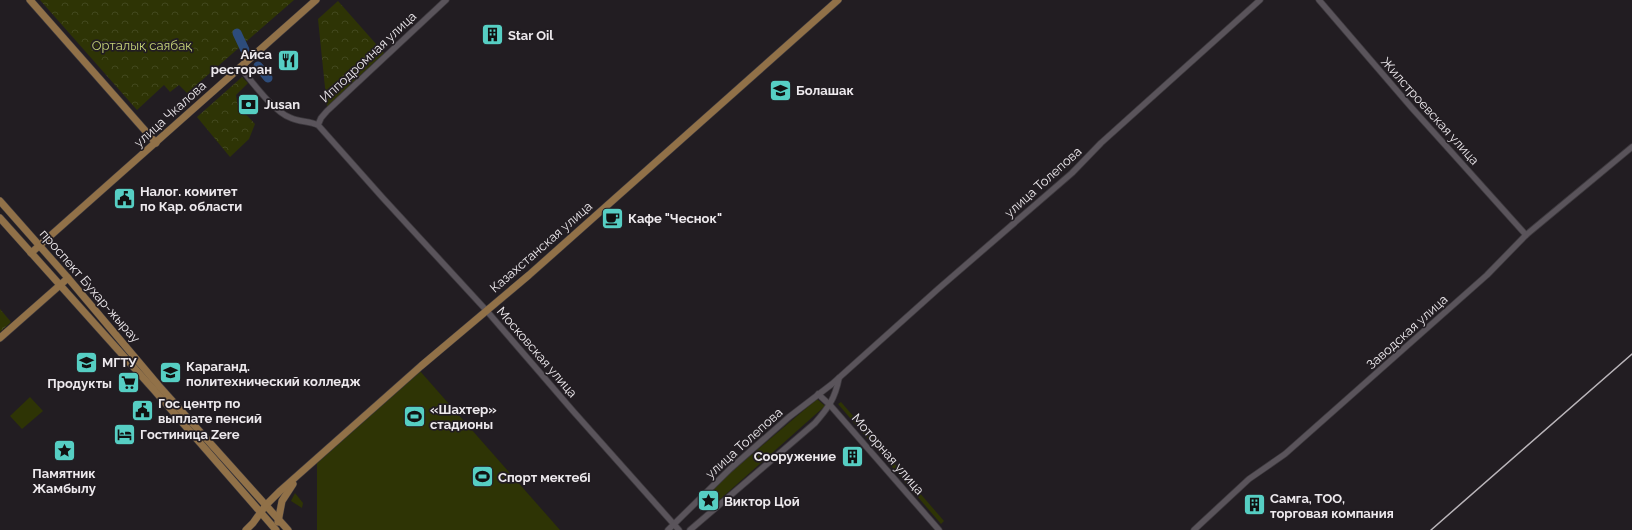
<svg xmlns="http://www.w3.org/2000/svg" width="1632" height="530" font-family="Raleway,sans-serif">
<defs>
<pattern id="park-crowns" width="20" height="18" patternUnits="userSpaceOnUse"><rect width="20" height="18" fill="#2e3405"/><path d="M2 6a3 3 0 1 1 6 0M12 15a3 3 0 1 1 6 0" fill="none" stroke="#42481e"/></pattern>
</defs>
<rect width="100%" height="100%" fill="#221d22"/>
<g fill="#2e3405">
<polygon points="420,371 560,530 317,530 317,462"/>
<polygon points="30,397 43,411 22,429 10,416"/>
<polygon points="817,399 825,406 708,510 700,502 730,473"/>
<polygon points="841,402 944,521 941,524 838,404"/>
<polygon points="295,493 303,503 302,508 291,501"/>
</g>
<g fill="url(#park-crowns)">
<polygon points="40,0 294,0 187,93 179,85 170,92 164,85 137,110"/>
<polygon points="338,1 384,53 327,107 318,19"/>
<polygon points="242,77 248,83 236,95 238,106 255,124 249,139 230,157 197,117"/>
<polygon points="0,309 11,322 0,332"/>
</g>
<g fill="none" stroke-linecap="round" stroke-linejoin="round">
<g stroke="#2d4c7b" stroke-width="9">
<polyline points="237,33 245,50"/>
<polyline points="258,66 268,78"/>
</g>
<defs>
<g id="minor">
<polyline points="1319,0 1411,107 1526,235"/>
<path d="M 240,67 C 252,82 274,112 291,118 C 300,122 309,121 318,125 L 382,197 L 486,310 L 573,411 L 679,530"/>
<polyline points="318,125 321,118 327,111 446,0"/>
<polyline points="818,394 830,405 939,530"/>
<polyline points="668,530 730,469 789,417 832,384 938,289 1072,173 1101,143 1260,0"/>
<path d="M 690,530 L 815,423 C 828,408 835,399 839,378"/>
<polyline points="1194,530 1249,479 1285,454 1487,275 1526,235 1632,147"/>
</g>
<g id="major">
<polyline points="30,0 156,143"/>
<polyline points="0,201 68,278 159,386 288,530"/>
<polyline points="0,218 154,390 276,530"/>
<polyline points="31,253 316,0"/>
<polyline points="0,338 68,278"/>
<polyline points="278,522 282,501 293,484"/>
<polyline points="246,530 253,523 266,505 280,491 421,366 529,275 838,0"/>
</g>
</defs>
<use href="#minor" stroke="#3d393e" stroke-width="7"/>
<use href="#major" stroke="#3d393e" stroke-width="8"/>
<use href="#minor" stroke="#5a545b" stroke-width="5.5"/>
<use href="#major" stroke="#917148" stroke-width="7"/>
<polyline stroke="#bab5ba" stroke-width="1.5" points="1431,530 1632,354"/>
</g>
<defs>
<symbol id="building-square" viewBox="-11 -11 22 22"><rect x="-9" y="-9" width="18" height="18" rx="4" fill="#56cec3" stroke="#221d22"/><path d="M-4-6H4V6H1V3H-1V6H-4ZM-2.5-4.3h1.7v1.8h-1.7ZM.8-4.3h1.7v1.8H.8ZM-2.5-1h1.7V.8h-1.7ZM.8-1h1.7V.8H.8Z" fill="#111"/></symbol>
<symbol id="restaurant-square" viewBox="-11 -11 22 22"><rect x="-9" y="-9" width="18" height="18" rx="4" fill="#56cec3" stroke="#221d22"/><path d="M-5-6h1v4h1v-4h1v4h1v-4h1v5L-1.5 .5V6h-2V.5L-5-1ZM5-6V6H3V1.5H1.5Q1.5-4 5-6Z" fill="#111"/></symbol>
<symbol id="university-square" viewBox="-11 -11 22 22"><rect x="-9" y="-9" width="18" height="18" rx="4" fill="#56cec3" stroke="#221d22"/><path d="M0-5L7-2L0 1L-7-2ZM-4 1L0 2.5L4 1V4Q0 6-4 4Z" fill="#111"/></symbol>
<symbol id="bank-square" viewBox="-11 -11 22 22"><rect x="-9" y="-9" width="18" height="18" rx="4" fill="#56cec3" stroke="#221d22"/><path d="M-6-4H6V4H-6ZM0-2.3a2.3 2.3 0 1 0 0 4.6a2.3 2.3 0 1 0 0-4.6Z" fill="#111"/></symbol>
<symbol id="civic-square" viewBox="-11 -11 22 22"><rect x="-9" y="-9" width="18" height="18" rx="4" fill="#56cec3" stroke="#221d22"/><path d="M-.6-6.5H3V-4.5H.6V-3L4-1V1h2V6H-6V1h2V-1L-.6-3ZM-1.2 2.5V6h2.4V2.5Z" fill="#111"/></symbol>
<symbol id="cafe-square" viewBox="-11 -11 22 22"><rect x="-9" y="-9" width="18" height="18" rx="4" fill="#56cec3" stroke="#221d22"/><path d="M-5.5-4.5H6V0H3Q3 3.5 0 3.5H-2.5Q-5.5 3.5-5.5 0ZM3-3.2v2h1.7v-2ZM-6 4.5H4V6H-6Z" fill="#111"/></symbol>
<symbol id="supermarket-square" viewBox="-11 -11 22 22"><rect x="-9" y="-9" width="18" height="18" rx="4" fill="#56cec3" stroke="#221d22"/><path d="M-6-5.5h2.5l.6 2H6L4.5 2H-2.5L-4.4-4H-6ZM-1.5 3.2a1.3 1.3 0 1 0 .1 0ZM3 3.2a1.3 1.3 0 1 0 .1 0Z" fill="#111"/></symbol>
<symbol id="stadium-square" viewBox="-11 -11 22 22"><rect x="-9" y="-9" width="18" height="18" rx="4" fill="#56cec3" stroke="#221d22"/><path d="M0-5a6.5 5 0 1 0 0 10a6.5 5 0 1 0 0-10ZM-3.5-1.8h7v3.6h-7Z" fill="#111"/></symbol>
<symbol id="hotel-square" viewBox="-11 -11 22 22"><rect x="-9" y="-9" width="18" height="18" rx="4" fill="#56cec3" stroke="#221d22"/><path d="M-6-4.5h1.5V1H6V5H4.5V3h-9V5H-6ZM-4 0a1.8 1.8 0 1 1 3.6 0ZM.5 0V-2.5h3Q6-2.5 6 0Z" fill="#111"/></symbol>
<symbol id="sight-square" viewBox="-11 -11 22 22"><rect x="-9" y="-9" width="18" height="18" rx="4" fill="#56cec3" stroke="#221d22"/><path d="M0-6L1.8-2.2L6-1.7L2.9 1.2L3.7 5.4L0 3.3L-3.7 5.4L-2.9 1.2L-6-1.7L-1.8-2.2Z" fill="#111"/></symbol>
</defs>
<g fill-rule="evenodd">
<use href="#building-square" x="480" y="22" width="25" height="25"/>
<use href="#restaurant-square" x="276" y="48" width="25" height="25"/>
<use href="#university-square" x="768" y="78" width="25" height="25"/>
<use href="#bank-square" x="236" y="92" width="25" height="25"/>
<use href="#civic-square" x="112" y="186" width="25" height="25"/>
<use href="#cafe-square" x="600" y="206" width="25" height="25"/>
<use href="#university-square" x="74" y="350" width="25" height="25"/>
<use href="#university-square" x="158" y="360" width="25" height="25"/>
<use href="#supermarket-square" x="116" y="370" width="25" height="25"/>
<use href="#civic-square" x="130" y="398" width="25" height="25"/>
<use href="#stadium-square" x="402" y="404" width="25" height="25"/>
<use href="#hotel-square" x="112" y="422" width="25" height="25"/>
<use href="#sight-square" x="52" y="438" width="25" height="25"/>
<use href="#building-square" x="840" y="444" width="25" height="25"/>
<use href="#stadium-square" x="470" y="464" width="25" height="25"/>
<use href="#sight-square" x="696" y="488" width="25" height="25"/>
<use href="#building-square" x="1242" y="492" width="25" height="25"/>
</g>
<g text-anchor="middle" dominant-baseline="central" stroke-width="3.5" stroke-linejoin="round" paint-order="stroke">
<g font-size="13" font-weight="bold" fill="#ede9ed" stroke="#221d22" text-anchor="start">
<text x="508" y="35">Star Oil</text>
<text x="272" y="54" text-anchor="end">Айса<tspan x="272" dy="15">ресторан</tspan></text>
<text x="796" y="90">Болашак</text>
<text x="264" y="104">Jusan</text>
<text x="140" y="191">Налог. комитет<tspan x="140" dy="15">по Кар. области</tspan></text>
<text x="628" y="218">Кафе "Чеснок"</text>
<text x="102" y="362">МГТУ</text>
<text x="186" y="366">Караганд.<tspan x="186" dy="15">политехнический колледж</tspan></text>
<text x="112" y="383" text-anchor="end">Продукты</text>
<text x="158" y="403">Гос центр по<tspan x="158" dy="15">выплате пенсий</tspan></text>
<text x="430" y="409">«Шахтер»<tspan x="430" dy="15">стадионы</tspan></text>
<text x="140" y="434">Гостиница Zere</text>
<text x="836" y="456" text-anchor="end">Сооружение</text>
<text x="64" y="473" text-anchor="middle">Памятник<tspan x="64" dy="15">Жамбылу</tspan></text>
<text x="498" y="477">Спорт мектебі</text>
<text x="1270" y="498">Самга, ТОО,<tspan x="1270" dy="15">торговая компания</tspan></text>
<text x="724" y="501">Виктор Цой</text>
</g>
<g font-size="13" fill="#c4d278" stroke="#221d22">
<text x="142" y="45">Орталық саябақ</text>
</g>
<g font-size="13" fill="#ede9ed" stroke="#221d22">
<text transform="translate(368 57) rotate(-43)">Ипподромная улица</text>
<text transform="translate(1430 111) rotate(48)">Жилстроевская улица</text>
<text transform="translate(170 114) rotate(-42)">улица Чкалова</text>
<text transform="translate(1043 182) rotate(-42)">улица Толепова</text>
<text transform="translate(541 247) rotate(-41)">Казахстанская улица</text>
<text transform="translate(90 286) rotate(49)">проспект Бухар-жырау</text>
<text transform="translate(1407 332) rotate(-42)">Заводская улица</text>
<text transform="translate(537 352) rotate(49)">Московская улица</text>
<text transform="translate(744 443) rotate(-42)">улица Толепова</text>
<text transform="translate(888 454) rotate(49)">Моторная улица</text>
</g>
</g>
</svg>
